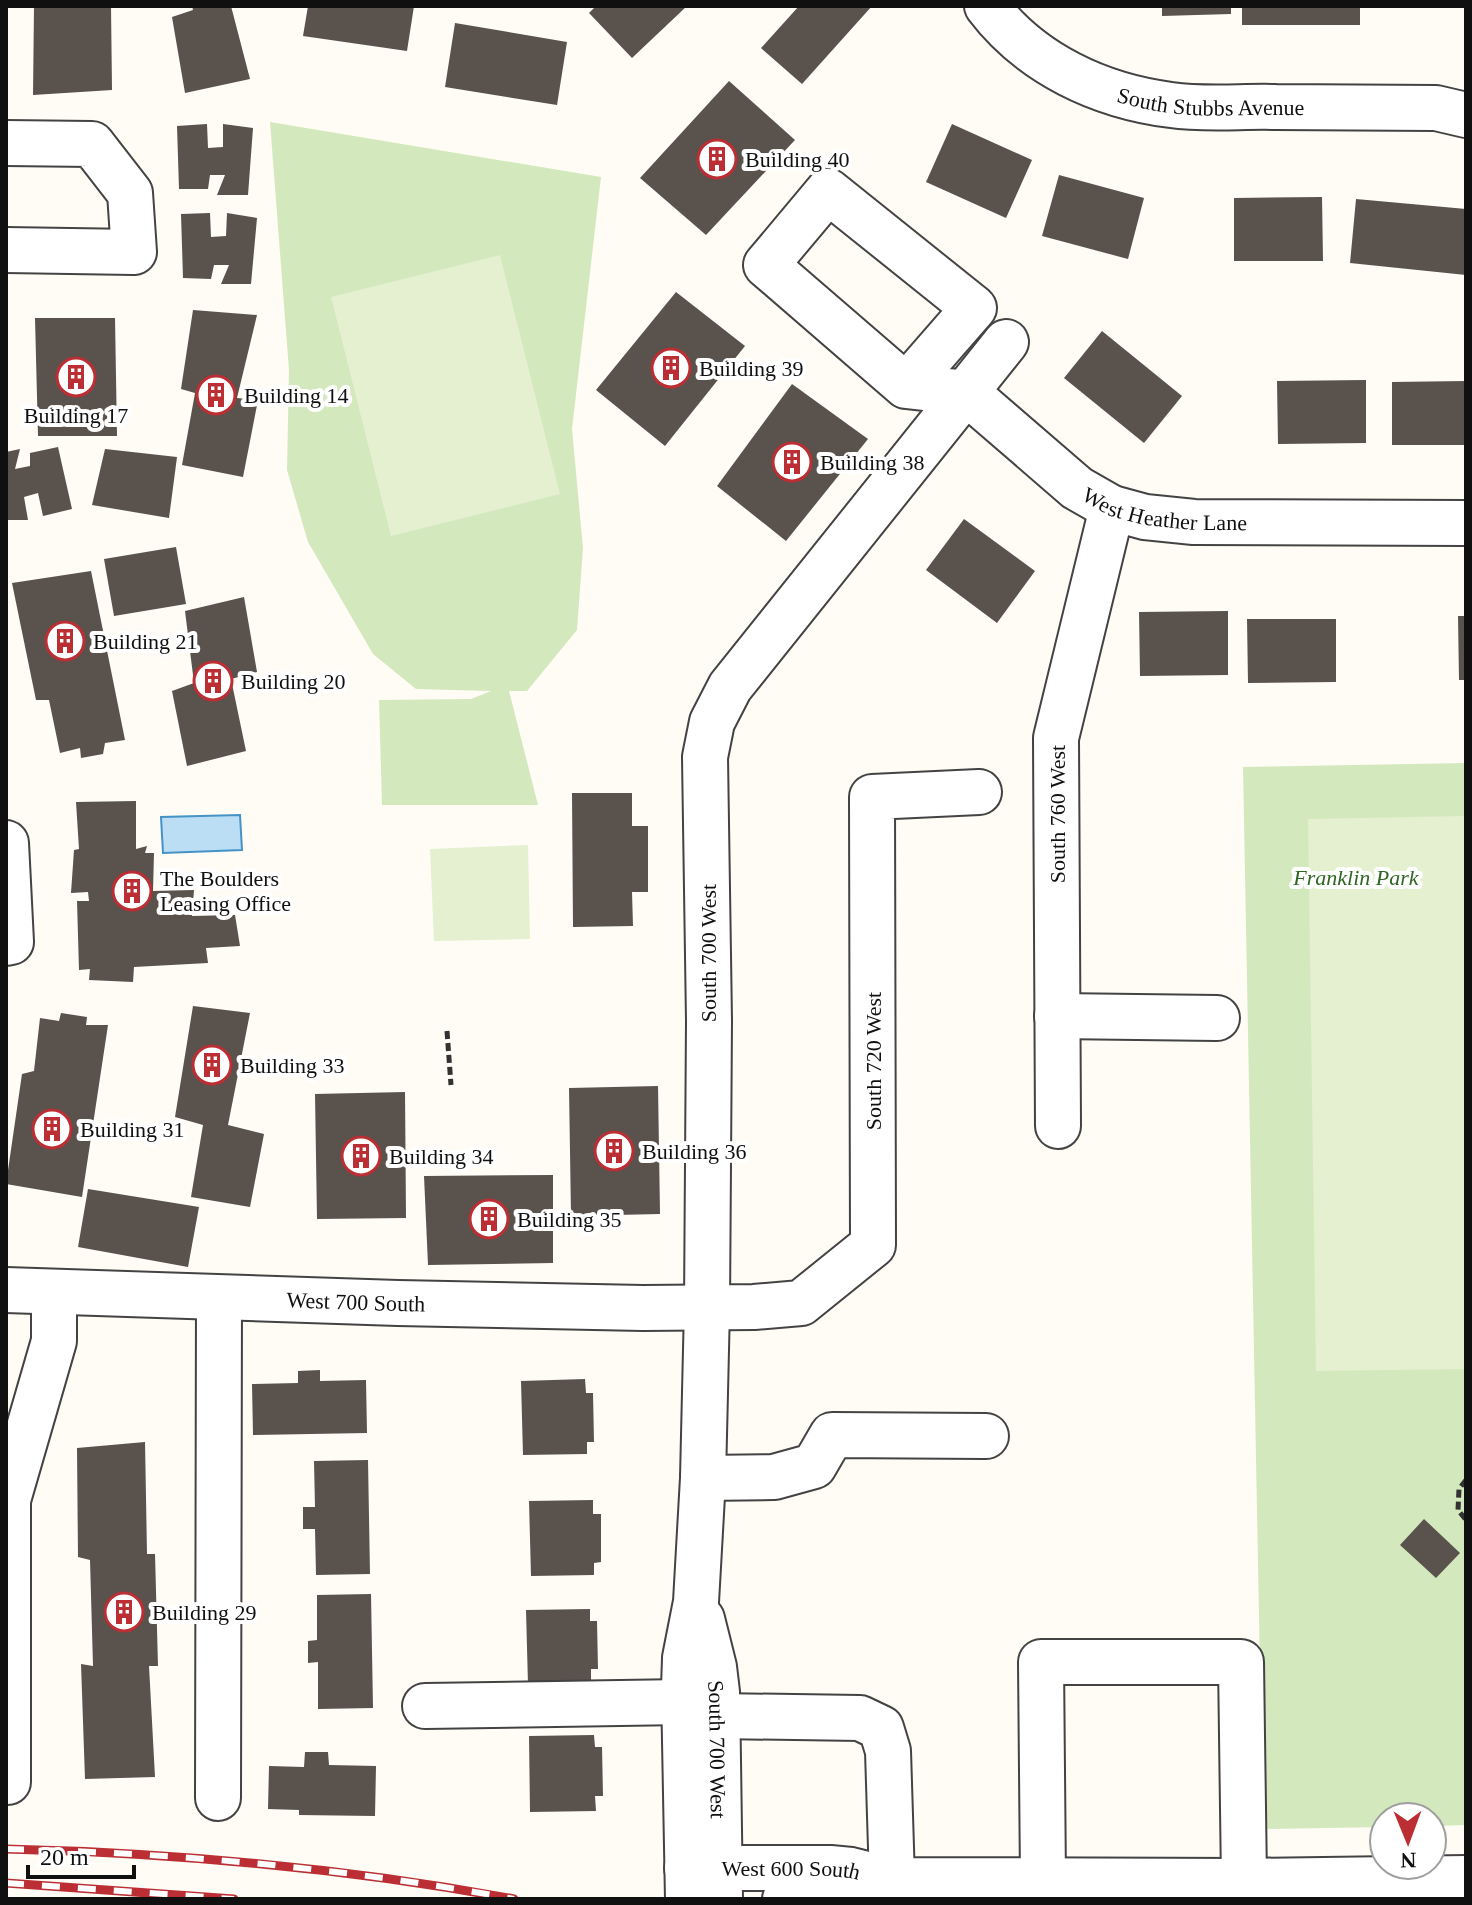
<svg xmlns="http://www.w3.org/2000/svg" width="1472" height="1905" font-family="Georgia,serif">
<rect width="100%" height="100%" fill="#fefcf4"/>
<g fill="#d4e8be">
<polygon points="270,122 601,177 572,429 583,548 577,630 527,691 509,691 538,805 382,805 379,700 471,699 491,691 416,689 373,654 308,542 287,470 289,370"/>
<polygon points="1466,763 1466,1825 1432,1826 1432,1817 1384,1817 1384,1827 1263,1829 1243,767"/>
</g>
<g fill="#e4f0d0">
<polygon points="500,255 560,494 391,536 331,297"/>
<polygon points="1466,816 1466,1369 1316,1371 1308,819"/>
<polygon points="528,845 530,939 434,941 430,849"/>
</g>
<polygon fill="#bbdef4" stroke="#4592c7" stroke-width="2" points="240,815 242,850 163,853 161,817"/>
<g fill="#59524d">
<polygon points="34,6 111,6 112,90 33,95"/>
<polygon points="192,6 231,6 250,79 185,93 172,17 193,10"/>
<polygon points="308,6 414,6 407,51 303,36"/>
<polygon points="596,6 687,6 632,58 589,13"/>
<polygon points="799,6 872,6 802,84 761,48"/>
<polygon points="1162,6 1231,6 1231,14 1162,16"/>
<rect x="1242" y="6" width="118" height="19"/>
<polygon points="455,23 567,42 557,105 445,87"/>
<polygon points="729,81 795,140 706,235 640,178"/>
<polygon points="207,124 208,148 223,147 223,124 253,128 248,195 217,195 225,175 210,175 208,189 179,189 177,126"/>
<polygon points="952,124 1032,160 1006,218 926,182"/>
<polygon points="1059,175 1144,198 1128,259 1042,236"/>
<polygon points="1322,197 1323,261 1234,261 1234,198"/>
<polygon points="1356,199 1466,209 1466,275 1350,263"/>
<polygon points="210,213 211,237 226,236 227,213 257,218 251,284 221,284 229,265 214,265 211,279 183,278 181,214"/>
<polygon points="676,292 745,346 665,446 596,390"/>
<polygon points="193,310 257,315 237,398 258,400 243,477 182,465 195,393 181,389"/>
<polygon points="35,318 115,318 117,436 38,436"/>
<polygon points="1102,331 1182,396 1144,443 1064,378"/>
<polygon points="1366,380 1366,443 1278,444 1277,381"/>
<polygon points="1466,381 1466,445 1392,445 1392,382"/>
<polygon points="792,384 868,439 786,541 717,486"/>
<polygon points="58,447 72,509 43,516 38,493 24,497 28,520 6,520 6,452 20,449 15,469 30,466 30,453"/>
<polygon points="105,449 177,457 169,518 92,505"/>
<polygon points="964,519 1035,571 997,623 926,570"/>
<polygon points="176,547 186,604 114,616 104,559"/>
<polygon points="91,571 125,740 105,743 103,754 81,758 80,748 60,753 49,700 36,700 12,583"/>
<polygon points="244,597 257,672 231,679 246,751 187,766 172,691 194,683 185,611"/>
<polygon points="1228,611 1228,675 1140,676 1139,612"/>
<polygon points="1458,616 1466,616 1466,680 1459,680"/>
<polygon points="1247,619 1336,619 1336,682 1248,683"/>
<polygon points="572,793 632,793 632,826 648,826 648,892 632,892 633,926 573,927"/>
<polygon points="136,801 136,849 147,846 145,853 154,853 153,891 194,890 192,916 235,915 240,946 206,948 208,963 134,967 133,982 89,980 90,969 79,970 77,901 89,901 88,892 71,893 74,850 79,849 76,802"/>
<polygon points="193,1006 250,1013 228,1125 264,1134 250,1207 191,1197 203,1125 175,1117"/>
<polygon points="61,1013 87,1017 86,1025 108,1025 82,1197 6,1184 22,1074 34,1071 40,1018 59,1021"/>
<polygon points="658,1086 660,1214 571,1216 569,1088"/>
<polygon points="405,1092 406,1218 317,1219 315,1094"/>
<polygon points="553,1175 553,1263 428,1265 424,1176"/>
<polygon points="88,1189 199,1207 188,1267 78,1247"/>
<polygon points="320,1370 320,1381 366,1380 367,1433 253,1435 252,1384 298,1383 298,1371"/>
<polygon points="585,1379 586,1393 593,1393 594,1442 587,1442 587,1454 523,1455 521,1381"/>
<polygon points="145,1442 147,1554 155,1554 158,1666 149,1666 155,1777 85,1779 81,1664 93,1666 90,1560 78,1557 77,1448"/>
<polygon points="368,1460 370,1574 316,1575 315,1529 303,1529 303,1507 315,1507 314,1461"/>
<polygon points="593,1500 593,1514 601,1514 601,1562 594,1563 594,1575 531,1576 529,1501"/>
<polygon points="1424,1519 1460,1553 1436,1578 1400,1545"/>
<polygon points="371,1594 373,1708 318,1709 318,1662 308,1663 308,1641 317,1640 317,1595"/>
<polygon points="590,1609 590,1621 597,1621 598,1669 591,1669 591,1684 528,1685 526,1610"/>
<polygon points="594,1735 595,1747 602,1747 603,1796 595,1796 596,1811 530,1812 529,1736"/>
<polygon points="305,1752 328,1752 329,1765 376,1766 375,1816 299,1815 299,1810 268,1809 269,1766 304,1767"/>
</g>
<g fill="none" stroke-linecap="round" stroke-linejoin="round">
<defs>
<g id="minor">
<path id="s1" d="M 987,6 C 1031,64 1100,96 1171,105 C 1205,110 1242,106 1276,107 C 1329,107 1383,108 1436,108 L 1466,115"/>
<polyline points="6,143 92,144 130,193 134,252 6,250"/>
<polyline points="906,386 974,308 828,191 766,265 906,386 967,393"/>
<path id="s2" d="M 967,393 L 1077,488 L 1112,508 L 1145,517 L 1194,522 L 1466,523"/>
<polyline points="6,843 11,942 6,943"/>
<polyline points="1057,1016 1217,1018"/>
<polyline points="1058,1126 1056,738 1112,508"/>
<path id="s3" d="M 6,1290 L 398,1303 L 643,1308 L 754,1307 L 801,1303 L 873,1245 L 872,797 L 979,792"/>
<polyline points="703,1478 774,1477 814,1466 832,1435 986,1436"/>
<path id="s4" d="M 702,1619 L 714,1667 L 717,1692 L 720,1899"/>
<polyline points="425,1706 684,1702"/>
<polyline points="718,1716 860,1718 881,1728 888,1751 892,1880"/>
<polyline points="8,1782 8,1500 54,1341 54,1293"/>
<polyline points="218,1798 219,1299"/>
<path id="s5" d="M 687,1868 L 830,1868 L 851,1870 L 892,1880 L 1244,1881 L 1466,1878"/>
<polyline points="1043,1880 1041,1662 1241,1662 1244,1881"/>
<polyline points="688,1899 684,1688 685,1658 696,1602 703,1478 707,1307 709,1021 705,757 712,722 730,687 1006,342"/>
<polyline points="785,1899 852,1896 886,1883"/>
</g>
</defs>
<use href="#minor" stroke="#434343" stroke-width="48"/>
<g stroke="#323232" stroke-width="5" stroke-dasharray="8 4" stroke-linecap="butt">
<polyline points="447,1031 451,1085"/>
<polyline points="1466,1480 1459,1489 1458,1510 1466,1520"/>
</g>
<use href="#minor" stroke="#fff" stroke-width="44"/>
<defs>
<g id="rail">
<path d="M 6,1849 C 176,1853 346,1868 514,1899"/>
<polyline points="6,1883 234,1899"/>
</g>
</defs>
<use href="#rail" stroke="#bb2e33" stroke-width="9"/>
<use href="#rail" stroke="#fff" stroke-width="6" stroke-dasharray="18" stroke-linecap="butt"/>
</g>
<defs>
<symbol id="building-ring" viewBox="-11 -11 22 22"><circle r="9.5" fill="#fff" stroke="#bb2e33" stroke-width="1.5"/><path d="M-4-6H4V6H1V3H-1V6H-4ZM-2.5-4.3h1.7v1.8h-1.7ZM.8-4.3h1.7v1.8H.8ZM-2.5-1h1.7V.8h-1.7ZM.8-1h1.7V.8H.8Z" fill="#bb2e33"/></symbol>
</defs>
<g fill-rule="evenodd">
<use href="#building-ring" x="695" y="137" width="44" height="44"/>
<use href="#building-ring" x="649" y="346" width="44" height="44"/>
<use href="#building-ring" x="54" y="355" width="44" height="44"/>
<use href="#building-ring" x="194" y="373" width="44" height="44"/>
<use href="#building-ring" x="770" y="440" width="44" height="44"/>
<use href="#building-ring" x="43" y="619" width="44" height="44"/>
<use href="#building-ring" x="191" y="659" width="44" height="44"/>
<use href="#building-ring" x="110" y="869" width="44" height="44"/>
<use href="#building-ring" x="190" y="1043" width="44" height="44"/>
<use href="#building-ring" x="30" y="1107" width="44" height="44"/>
<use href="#building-ring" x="592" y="1129" width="44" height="44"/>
<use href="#building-ring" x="339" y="1134" width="44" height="44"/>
<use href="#building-ring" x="467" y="1197" width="44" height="44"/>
<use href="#building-ring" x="102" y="1590" width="44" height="44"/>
</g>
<g text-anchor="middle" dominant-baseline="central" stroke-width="8" stroke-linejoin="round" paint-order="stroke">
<g font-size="22" fill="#101010" stroke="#fff">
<text stroke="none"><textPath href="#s1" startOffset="254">South Stubbs Avenue</textPath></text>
<text stroke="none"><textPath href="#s2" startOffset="238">West Heather Lane</textPath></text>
<text transform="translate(1057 814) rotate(-90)">South 760 West</text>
<text transform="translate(708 953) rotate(-90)">South 700 West</text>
<text transform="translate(873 1061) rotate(-90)">South 720 West</text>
<text stroke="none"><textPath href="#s3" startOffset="350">West 700 South</textPath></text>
<text stroke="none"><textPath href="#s4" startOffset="132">South 700 West</textPath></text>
<text stroke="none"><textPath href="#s5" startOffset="104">West 600 South</textPath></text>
</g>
<g font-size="22" fill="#101010" stroke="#fff" text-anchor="start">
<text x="745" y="159">Building 40</text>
<text x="699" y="368">Building 39</text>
<text x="244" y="395">Building 14</text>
<text x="76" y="415" text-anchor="middle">Building 17</text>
<text x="820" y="462">Building 38</text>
<text x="93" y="641">Building 21</text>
<text x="241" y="681">Building 20</text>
<text x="160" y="878">The Boulders<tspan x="160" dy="25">Leasing Office</tspan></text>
<text x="240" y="1065">Building 33</text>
<text x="80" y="1129">Building 31</text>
<text x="642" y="1151">Building 36</text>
<text x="389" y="1156">Building 34</text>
<text x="517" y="1219">Building 35</text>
<text x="152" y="1612">Building 29</text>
</g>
<g font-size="22" font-style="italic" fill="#306623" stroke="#fff">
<text x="1356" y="877">Franklin Park</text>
</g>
</g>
<rect width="1472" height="1905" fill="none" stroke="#101010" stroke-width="16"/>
<g transform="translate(1408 1841) rotate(179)"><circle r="38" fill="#ffffff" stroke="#9f9f9f" stroke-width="2"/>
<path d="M0-6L14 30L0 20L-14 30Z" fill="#bb2e33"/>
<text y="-12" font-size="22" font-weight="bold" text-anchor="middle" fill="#101010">N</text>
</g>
<path d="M28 1865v12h106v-12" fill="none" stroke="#101010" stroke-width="4"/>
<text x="40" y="1865" font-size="24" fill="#101010" stroke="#ffffff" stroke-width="6" paint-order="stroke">20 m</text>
</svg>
